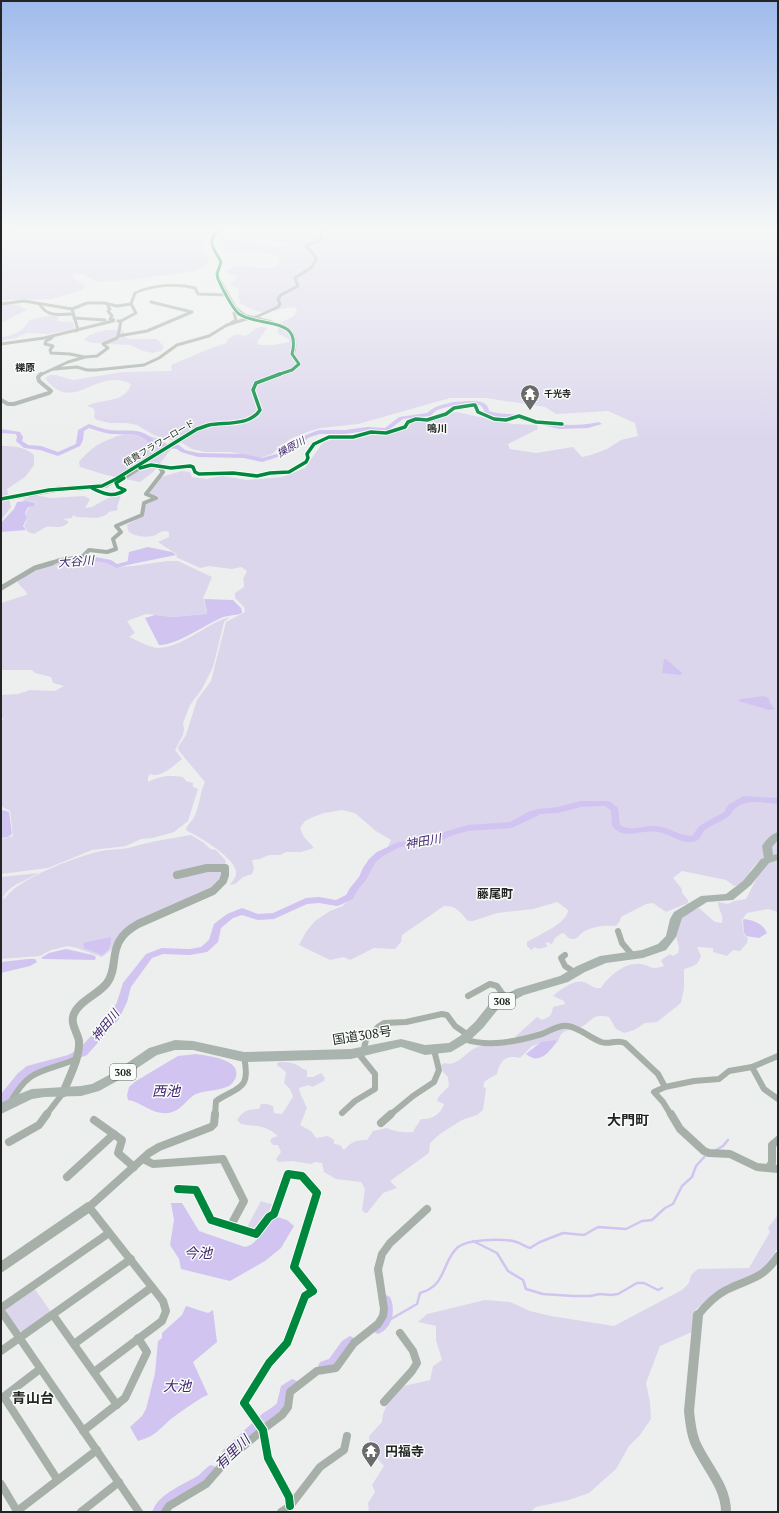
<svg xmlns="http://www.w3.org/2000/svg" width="779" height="1513" font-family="'PT Serif','Noto Sans JP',serif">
<rect width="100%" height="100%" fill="#ecefed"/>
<g fill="#dcd6ed">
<polygon points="1,228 215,228 210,232 201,244 209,260 206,266 196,271 137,279 97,282 82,274 73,274 73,278 86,286 82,290 51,299 1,300"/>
<path d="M 244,228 L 778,228 L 778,854 C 754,860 755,864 743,883 L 734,886 L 726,880 L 682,871 L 673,878 L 682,889 L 682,893 L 688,900 L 688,903 L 666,912 L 653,903 L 646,904 L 621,917 L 620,921 L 616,926 C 605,925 593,926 583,932 C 579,935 578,939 573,939 C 569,939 567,937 565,934 L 562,933 L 555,938 L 552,944 L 546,942 L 547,947 L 538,949 L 535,947 L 531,950 L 527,946 L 527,942 C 538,935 568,923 568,910 L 557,902 L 533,909 L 497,913 L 473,921 L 468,921 C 460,912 457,906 444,906 L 402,935 L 401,942 L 395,949 L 374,948 L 350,960 L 344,957 L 330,960 L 299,945 L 306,932 L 315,921 L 330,911 L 343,906 L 367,877 L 369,868 L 375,859 L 385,853 L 391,840 L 376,831 L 355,813 L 342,810 L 324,813 L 313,817 L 305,821 L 300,828 L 304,837 L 314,848 L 301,852 L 286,852 L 280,855 L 269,855 L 260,859 L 252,860 L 254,869 L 252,874 L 243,877 L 235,884 L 230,885 C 233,880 237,877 236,871 C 233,856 199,837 186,830 C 187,825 190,823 193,819 C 200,808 199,794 205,782 L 179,751 L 178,747 L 186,735 L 197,700 L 211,681 L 226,622 L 245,612 L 244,607 L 235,598 L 235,593 L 244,587 L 244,582 L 243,579 L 247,571 L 241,567 L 232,569 L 209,566 L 200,568 L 176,557 L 177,555 L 176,554 L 158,542 L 169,537 L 169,532 L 165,531 C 161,531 159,533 156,535 C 148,538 134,537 128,531 L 127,525 L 142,516 L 145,505 L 158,498 L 158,496 L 148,494 L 161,477 L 182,471 L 190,472 L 192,477 L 206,479 L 222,476 L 247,480 L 282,477 L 305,468 L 323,442 L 335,439 L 351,438 L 399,430 L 412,423 L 456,412 L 513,424 L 537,425 L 538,429 L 508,444 L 510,449 L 536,453 L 573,447 L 582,457 L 591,455 L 607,449 L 621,440 L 638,436 L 635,423 L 608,411 L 556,414 L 545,407 L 486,398 L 450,398 L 358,424 L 320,428 L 307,432 L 290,439 L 272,454 L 255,460 L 241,454 L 230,452 L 205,452 L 192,449 L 182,443 L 154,435 L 137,425 L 127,423 L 109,423 L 97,420 L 94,417 L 95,412 L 93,408 L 87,406 C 102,398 125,404 131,384 C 96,366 73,416 45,378 L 50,375 L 56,375 L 73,380 L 122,372 L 170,371 L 172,370 L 171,365 L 211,348 L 227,343 L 227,340 C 237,333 236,334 246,336 C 254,330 257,325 267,328 L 257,342 L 259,345 L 273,345 L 289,342 L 290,340 L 279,334 L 277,331 L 279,327 L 276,325 L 294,316 L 297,310 L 295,307 C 270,309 264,319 240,303 L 238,293 L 240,290 L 230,285 L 237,276 L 228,274 L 224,271 C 230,268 236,265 243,266 C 257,267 268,272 280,263 L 274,254 L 251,251 L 222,253 L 224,248 L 222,245 L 215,242 C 225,234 272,251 292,245 L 275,241 L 255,239 L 237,233 Z"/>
<polygon points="8,304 19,305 27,310 1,323 1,305"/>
<path d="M 48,316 L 57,316 L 59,317 L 57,320 L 58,321 L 73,322 L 74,329 L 47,334 L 27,333 L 16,338 L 1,341 L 1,337 C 13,336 24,331 29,320 Z"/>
<path d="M 107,330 L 122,330 L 124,332 L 123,335 L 128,339 L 157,339 L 164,347 L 161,351 L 153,353 L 143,351 L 130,345 L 93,343 L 84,340 C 89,333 99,332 107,330 Z"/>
<path d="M 126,433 C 144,435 159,435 172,448 L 153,472 L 140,482 L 106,475 L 80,467 L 79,462 C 94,444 104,441 126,433 Z"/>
<path d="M 1,446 C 14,446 23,446 34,455 L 34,465 L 25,477 L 7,489 L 11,507 L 1,520 Z"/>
<path d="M 35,495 L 50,498 L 84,496 L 90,499 L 85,508 L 92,507 L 108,498 L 121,495 L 117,507 L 118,510 L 109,512 L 106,515 L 97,518 L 76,517 L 73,515 L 72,518 L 63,519 L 68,521 L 68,523 C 60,530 54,525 46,527 C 42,529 38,532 34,534 L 28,532 L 24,526 L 27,520 L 26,513 L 29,507 L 37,504 L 35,502 L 23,501 L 24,499 Z"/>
<path d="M 81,558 L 107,562 L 114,567 L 133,566 L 167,561 L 178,561 L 212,577 C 209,583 207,591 203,598 L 207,612 L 205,614 L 173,617 L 146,614 L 127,621 L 135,633 L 129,637 C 136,640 151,648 158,648 C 184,647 205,624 230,617 L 224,622 L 213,667 L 202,689 L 190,705 L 183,723 L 184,729 L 183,735 L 175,750 L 182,759 C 174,765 161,779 150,774 L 148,777 L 148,782 C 160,776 169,775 183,777 L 186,781 L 193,783 L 193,787 L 198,789 L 188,821 L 174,832 L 153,838 L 141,839 L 126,846 L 92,850 L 48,868 L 1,874 L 1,839 L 13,836 L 10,811 L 1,806 L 1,722 L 4,718 L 1,718 L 1,695 L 18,694 L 30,690 L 55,691 L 64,686 L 53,683 L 51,677 L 35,673 L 32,670 L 1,670 L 1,603 L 26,595 L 27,593 L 17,582 C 36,568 58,562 81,558 Z"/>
<path d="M 191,835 L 204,843 L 210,849 L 216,850 L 226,861 L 219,883 L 213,888 L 136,923 L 112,949 L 102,957 L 77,948 L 68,946 L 51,950 L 40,956 L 1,959 L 1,877 L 38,873 C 27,881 9,884 3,898 L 5,899 C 16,879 78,856 101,851 C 110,849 119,850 128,848 C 133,847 138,845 143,844 C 158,840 175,838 191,835 Z"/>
<path d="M 778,860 L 778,912 L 768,909 L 747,913 L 742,920 L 744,935 L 748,938 L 747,943 L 740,951 L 733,950 L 727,956 L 713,952 L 713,948 L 697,947 L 701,956 C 698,966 693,966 684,969 L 684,988 L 681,1003 L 657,1022 L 645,1023 L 634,1030 L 624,1033 L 616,1029 L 609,1017 C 593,1014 595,1018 583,1026 C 573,1033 562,1025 558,1042 L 546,1046 L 541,1043 L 532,1046 L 520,1058 C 506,1054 500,1061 497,1074 L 485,1081 L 483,1086 L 486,1089 L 483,1110 L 477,1115 L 462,1120 L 440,1134 L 430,1143 L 429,1153 L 390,1181 L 397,1188 L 383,1193 L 367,1213 L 365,1213 L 362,1210 L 365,1189 L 361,1182 L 336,1179 L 324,1172 L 322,1163 L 315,1162 L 311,1164 L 292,1161 L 278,1162 L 276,1159 L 281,1152 L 278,1145 L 273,1145 L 270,1141 L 272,1138 L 278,1136 C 264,1124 257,1127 241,1124 L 237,1120 C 243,1111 248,1109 259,1109 L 261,1104 L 267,1104 L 273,1106 L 274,1113 L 282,1114 L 293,1097 L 290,1089 L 284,1083 L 286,1072 L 277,1065 L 278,1062 C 284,1062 290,1062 295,1064 C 300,1066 303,1070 307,1070 L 307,1077 L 313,1077 L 321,1073 L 325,1078 L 324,1081 L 312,1087 L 309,1085 L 299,1088 L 300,1093 L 307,1108 L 300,1125 L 311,1131 L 316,1138 L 328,1136 L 334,1140 L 334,1144 L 340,1145 L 344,1150 C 351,1142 356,1140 367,1140 L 373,1131 L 387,1128 C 396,1132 403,1133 413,1132 L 415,1128 L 421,1119 C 432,1120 441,1114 444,1104 L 437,1101 L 439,1096 L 449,1086 L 448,1077 L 443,1072 L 441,1065 L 445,1063 C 457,1067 465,1053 475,1048 C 482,1044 501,1045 510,1045 L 516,1036 L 537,1017 L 542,1020 C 549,1017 552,1016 553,1007 L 565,1004 L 564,1001 L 553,996 L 555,994 C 562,989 574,979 584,982 C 590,984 593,989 601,988 C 608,977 625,962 640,964 C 652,965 649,971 664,966 L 661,960 L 670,954 L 673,956 L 678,953 L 679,947 L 675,932 L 676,921 L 685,914 L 699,908 L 715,922 L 722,923 C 724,915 718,910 718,902 L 728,904 L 734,901 L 746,899 L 763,866 L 769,861 Z"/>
<path d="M 261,1201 L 274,1205 C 270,1215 263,1225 254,1230 L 247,1227 Z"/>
<polygon points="778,1205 778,1247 769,1262 751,1278 726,1285 695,1310 692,1332 660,1346 646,1383 650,1402 651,1419 640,1435 629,1446 616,1469 589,1493 569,1500 536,1507 530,1512 369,1512 368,1503 375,1492 372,1485 384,1466 370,1450 369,1436 382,1422 383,1414 388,1402 404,1386 430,1380 433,1366 442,1360 436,1340 436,1326 418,1322 427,1314 485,1300 510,1302 530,1311 551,1316 614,1326 682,1290 689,1283 691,1275 698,1269 749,1268 770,1232 768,1228 777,1216"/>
<polygon points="34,1288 51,1312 23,1331 19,1331 5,1311 7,1307"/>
</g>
<g fill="#d2c4f1">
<polygon points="26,501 36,503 34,506 28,507 25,513 27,518 23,526 26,530 1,532 1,523 14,509 17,502"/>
<polygon points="148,547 172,552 176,555 127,565 129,552"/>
<path d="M 204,599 L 233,600 L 241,608 L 242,613 C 235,616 227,615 221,618 C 205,625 175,646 159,645 L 145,618 L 155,615 L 173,617 L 206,614 L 207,611 Z"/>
<polygon points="664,659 666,659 682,673 681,675 662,673"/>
<polygon points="763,696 769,698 770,703 775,709 769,710 738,701 741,699"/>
<polygon points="3,810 9,812 12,834 8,837 1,838 1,812"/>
<path d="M 744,919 C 754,920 763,924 767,933 L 759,938 L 746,936 L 744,933 L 743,920 Z"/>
<path d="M 111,937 C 112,944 109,951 102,955 L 84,948 L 83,943 Z"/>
<polygon points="66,949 93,955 96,957 95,960 43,959 41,958 49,953"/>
<polygon points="28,959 35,959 37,962 30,966 1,973 1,962"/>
<path d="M 556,1040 L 556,1043 C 548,1053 539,1065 526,1054 L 541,1042 Z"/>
<path d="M 196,1054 C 208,1056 241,1059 236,1077 C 234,1081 233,1083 229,1086 C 219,1091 206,1090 196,1094 C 186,1099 182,1111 168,1113 C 153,1115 141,1102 128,1100 L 127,1095 L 129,1087 L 136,1081 L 178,1056 Z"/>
<path d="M 171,1203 L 182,1203 L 199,1231 L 245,1247 C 261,1243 263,1224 277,1217 L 287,1220 L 294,1226 L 281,1248 L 265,1261 L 230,1281 L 181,1269 L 179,1259 L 170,1245 L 174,1220 Z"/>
<path d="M 186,1306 L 208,1313 L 213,1310 L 217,1342 L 193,1362 L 208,1395 L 203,1397 C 192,1404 181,1411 171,1419 C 158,1430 156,1436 138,1441 L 130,1427 L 142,1416 L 146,1409 L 155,1373 L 158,1341 L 162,1338 L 162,1333 L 182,1315 Z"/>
</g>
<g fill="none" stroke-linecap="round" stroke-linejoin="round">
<g stroke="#d2c4f1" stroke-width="2.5">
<polyline points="716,1150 723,1146 728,1140"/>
<polyline points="473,1241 497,1253 508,1271 523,1280 526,1289 543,1294 573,1296 590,1296 600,1294 611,1295 618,1294 637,1283 644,1283 658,1290 662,1288"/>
<path d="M 384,1323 L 417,1304 L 420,1293 C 447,1286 441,1262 458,1247 C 468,1239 500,1239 513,1241 C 519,1242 524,1246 530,1248 L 540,1242 L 563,1233 L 584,1235 L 598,1227 L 626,1229 L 642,1221 L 652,1220 L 665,1208 L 673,1204 L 682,1186 L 692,1177 L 696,1166 L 706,1155"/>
</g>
<g fill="#d2c4f1" fill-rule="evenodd">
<polygon points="19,228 26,228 1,237 1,235"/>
<path d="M 469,401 C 478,401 488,401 489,411 C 502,416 515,411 527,419 L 524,421 L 512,417 L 497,418 L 485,413 L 483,408 L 480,405 L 469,404 L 447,407 L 437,410 L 430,416 L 403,419 L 386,432 L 367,431 L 345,434 L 320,434 L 310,437 L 284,455 L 262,462 L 244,458 L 198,457 L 181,452 L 177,449 L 152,446 C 139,430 130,435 111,434 C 104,433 96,430 89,428 L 84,431 L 83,440 L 80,446 L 58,456 L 40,450 L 24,448 L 16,441 L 17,437 L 16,434 L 1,433 L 1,429 L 20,432 L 23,437 L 22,441 L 28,445 L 41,446 L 58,452 L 76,444 L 78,430 L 89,424 C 96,426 103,429 110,430 C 129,432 142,426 156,443 L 179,445 L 185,450 L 198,453 L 244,454 L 262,458 L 280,453 L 306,435 L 319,430 L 345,430 L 367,427 L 385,428 L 399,417 L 427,413 L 432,409 L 438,406 L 453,402 Z"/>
<path d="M 541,421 C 560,426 580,426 599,422 L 602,424 L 588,428 L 559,429 L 539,424 L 538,423 Z"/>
<polygon points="90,556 111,560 117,564 136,559 139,561 138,562 116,568 107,563 90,560 75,561 72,559 75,557"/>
<path d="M 744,796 L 778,798 L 778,804 C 764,803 748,799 737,807 C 733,809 732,814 729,816 C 722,822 712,824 705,830 C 702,833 700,840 696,841 C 683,846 669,833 658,832 C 642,829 624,841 612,826 L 611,811 L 605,806 L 602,806 L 581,807 L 558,813 L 541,814 L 512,828 L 468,831 L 453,835 L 434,844 L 400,847 L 383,856 L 375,863 L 366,880 L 357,891 L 353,899 L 340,905 L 337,906 L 319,903 L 307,904 L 274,919 L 258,920 L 242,915 L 233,918 L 221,928 L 218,942 L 207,952 L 190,955 L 163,954 L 152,958 L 131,987 L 127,1002 L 119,1019 L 87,1055 L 70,1062 L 35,1072 L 26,1079 L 5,1105 L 1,1106 L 1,1094 L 18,1073 L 27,1066 L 68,1055 L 79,1049 L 111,1014 L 117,1002 L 123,983 L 146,954 L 162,948 L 190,949 L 201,947 L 209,940 L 214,924 L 227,914 L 242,908 L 258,914 L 273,913 L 306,898 L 319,897 L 336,900 L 346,895 L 350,888 L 359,877 L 363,868 L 369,859 L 377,852 L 398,842 L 432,838 L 447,831 L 468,825 L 510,822 L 528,812 L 537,809 L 558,807 L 581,801 L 608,801 L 611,802 L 618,808 L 620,825 C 632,832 642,825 655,826 C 668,826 678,836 692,836 L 699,826 L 724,812 L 729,804 Z"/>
<path d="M 386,1295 L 390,1297 C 396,1310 393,1328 378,1334 L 374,1332 L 372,1328 L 380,1316 L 380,1301 L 382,1297 Z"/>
<polygon points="350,1336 354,1338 356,1342 337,1368 324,1372 320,1370 318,1366 320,1362 329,1359 342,1341"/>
<polygon points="292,1379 297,1381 298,1385 297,1389 292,1393 289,1406 284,1416 272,1424 233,1460 228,1462 223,1460 221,1455 223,1450 262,1414 274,1406 277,1403 281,1386"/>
<path d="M 211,1465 L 216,1467 L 218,1472 C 210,1490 188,1492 174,1505 C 172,1507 170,1510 168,1512 L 152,1512 C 160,1492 182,1486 199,1475 C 203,1472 205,1468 211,1465 Z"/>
</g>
<path stroke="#c4c6c5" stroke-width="4" stroke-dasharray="4 2" stroke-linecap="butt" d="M 270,322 C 286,327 298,331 294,350"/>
<g stroke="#a7afa9" stroke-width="3">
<polyline points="1,304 24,301 72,309 87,303 104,303 117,306 131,304"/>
<path d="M 40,305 C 49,318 59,314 73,314"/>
<polyline points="108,306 110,309 108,311 112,316 110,319 114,320"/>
<polyline points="72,309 78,330 76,331"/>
<polyline points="256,317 278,307 280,304 278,299 281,295 298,286 295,278 312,267 316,260 315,256 306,246 321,240 321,232 327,228"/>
<polyline points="74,318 105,320"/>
<polyline points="118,321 121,321 118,336"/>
<path d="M 121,321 L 136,313 L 131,304 L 135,293 C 152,285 177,283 195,288 L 198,294 L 227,295"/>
<polyline points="231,323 236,320 234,313 238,312"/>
<polyline points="52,338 46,341 45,344 53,346 50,350 51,353 70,354 84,357"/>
<polyline points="1,344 44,338 113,321"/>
<polyline points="54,369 77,367 87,370 96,370 144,365 159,358 177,345 209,336 227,325 246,319"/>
<polyline points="40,375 68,362 85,357 97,356 108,348 103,344 117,338 118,336 147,331 192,312 151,302"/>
</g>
<g stroke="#a7afa9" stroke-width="4">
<polyline points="1,400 8,404 14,404 49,393 51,391 39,381 38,377 41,374"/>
<path d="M 92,488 C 103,494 114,498 125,490 L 118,487 L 116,483 L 144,465 L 157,465 L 170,468 L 190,466 L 193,467 L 195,472 L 199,474 L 233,473 L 257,476 L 270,473 L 289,472 L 306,462 L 308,458 L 307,454 L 314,444 L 329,437 L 353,437 L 371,432 L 386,433 L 405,427 L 408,422 L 416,419 L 427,420 L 446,414 L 454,408 L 473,405 L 475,405 L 478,412 L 494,419 L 506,420 L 519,416 L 536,422 L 562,424"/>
<polyline points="49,564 60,560 82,557 89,550 107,552 116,549 113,539 121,532 116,526 142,515 144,503 156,498 146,494 163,472 158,465"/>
</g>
<polyline stroke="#a7afa9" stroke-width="5" points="1,588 35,568 52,563"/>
<g stroke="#a7afa9" stroke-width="6">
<polyline points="618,931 622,943 633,956"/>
<polyline points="565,955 561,958 565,966 574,972"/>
<polyline points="468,996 490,984 497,986 507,1000"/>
<path d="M 464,1039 C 489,1048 518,1041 542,1034 C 550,1031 560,1024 568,1026 C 580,1028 590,1038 601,1042 C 609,1045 617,1039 625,1043 L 658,1074 L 665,1087"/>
<polyline points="363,1052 366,1040 378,1027 384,1023 406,1022 442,1014 447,1015 455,1026 468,1035"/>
<polyline points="752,1067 764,1089 778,1099"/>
<path d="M 10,1103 C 29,1068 41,1073 74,1060"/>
<polyline points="342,1113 355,1101 375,1089 375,1074 358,1053"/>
<polyline points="46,1115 63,1093"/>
<path d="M 215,1115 L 216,1101 C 239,1086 251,1090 244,1057"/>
<polyline points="390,1115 413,1096 434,1082 439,1070 434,1050"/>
<polyline points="671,1115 663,1102 654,1092 665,1087 694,1081 719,1079 729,1071 752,1067 778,1056"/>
</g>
<g stroke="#a7afa9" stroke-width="8">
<polyline points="671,1114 680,1129 704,1151 709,1153 730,1154 757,1167 778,1169"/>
<polyline points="94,1120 122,1140 118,1153 134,1167"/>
<polyline points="381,1123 391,1114"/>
<polyline points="9,1142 39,1125 47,1114"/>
<polyline points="143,1159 153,1164 223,1159 244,1201 231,1225"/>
<polyline points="768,1168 772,1163 772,1145 778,1140"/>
<polyline points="67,1177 114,1134"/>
<polyline points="178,1189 196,1190 211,1220 256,1234 269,1217 274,1214 288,1174 302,1176 317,1193 294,1267 313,1291 305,1296 287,1343 269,1363 244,1403 263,1430 268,1458 289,1497 290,1506"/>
<polyline points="1,1308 109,1233"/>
<polyline points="1,1311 139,1512"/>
<polyline points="53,1315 117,1405"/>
<path d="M 698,1315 C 706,1305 715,1296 726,1290 C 750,1278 762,1280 778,1256"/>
<polyline points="74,1344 152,1287"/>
<polyline points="1,1351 131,1259"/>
<polyline points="94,1372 162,1321 166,1311 163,1301 89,1207 149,1153 159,1147 211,1127 214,1124 215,1114"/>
<polyline points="4,1397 57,1479"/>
<polyline points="2,1398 40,1369"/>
<polyline points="384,1402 412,1371 417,1363 413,1351 400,1333"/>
<polyline points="83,1431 125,1398 147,1352 138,1338"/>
<polyline points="1,1484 17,1511"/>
<polyline points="16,1512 97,1450"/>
<polyline points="81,1512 119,1482"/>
<polyline points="165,1512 169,1506 206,1484 227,1460 266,1427 282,1415 288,1407 290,1392 317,1371 336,1368 354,1343 378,1324 383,1316 384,1309 378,1269 382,1254 390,1243 427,1209"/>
<polyline points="281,1512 290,1506 320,1467 344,1450 347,1436"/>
</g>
<g stroke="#a7afa9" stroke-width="4">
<polyline points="221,228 215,233 211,241 213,248 221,262 217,274 218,278 235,308 245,316 270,322"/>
<polyline points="277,375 292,370 299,364 292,354 294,350"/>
</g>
<path stroke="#a7afa9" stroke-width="5" d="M 1,499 L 59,489 L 97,487 L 106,485 L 197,429 C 201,428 205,426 209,425 C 226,422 250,426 260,410 L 253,390 L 256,383 L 280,374"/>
<path stroke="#a7afa9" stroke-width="8" d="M 63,1093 C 69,1077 80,1058 79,1041 C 78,1033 71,1026 73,1017 C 76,1002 98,995 107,983 C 117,970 111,953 120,940 C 124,933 131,928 138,924 L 213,891 L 223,881 L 225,875 L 225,868 L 207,868 L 177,875"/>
<g stroke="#a7afa9" stroke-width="10">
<polyline points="1,1267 89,1207"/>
<path d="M 698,1315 L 689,1411 C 690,1421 691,1432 695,1442 C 705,1466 726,1485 726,1512"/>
</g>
<path fill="#aab4ae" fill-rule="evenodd" d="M 778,832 L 778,840 L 772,847 L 773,855 L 778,854 L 778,860 L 769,863 L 751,885 L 733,900 L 707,902 L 682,918 L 676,937 L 666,950 L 643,958 L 606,963 L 585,972 L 568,982 L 524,995 L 499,1008 L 483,1028 L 468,1042 L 451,1052 L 425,1055 L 401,1047 L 351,1059 L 244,1062 L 193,1050 L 175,1050 L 157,1055 L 119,1080 L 99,1091 L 81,1096 L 44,1097 L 32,1099 L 1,1114 L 1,1103 L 19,1094 L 32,1089 L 81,1086 L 92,1084 L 111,1074 L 149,1048 L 175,1040 L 193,1041 L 244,1052 L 351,1049 L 401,1039 L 425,1045 L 449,1043 L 460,1036 L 475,1022 L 491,1002 L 516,989 L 560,976 L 577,966 L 600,956 L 642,950 L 658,944 L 666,936 L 670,919 L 674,912 L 701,896 L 726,894 L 743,881 L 761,859 L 764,858 L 762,846 C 766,840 771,834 778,832 Z"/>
<polyline stroke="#a7afa9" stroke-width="3" points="246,319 256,317"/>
<defs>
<path id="cycleway-far2" d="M 221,228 C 205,242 213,246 221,262 L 217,274 L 218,279 C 222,288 232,308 239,314 C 260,328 302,315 292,354 L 299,364 L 292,370 L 277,375"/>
<g id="cycleway-far1">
<polyline points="140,468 151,465 171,468 190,466 193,467 195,472 199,474 233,473 257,476 270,473 289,472 306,462 308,458 307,454 314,444 329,437 353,437 371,432 386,433 405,427 408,422 416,419 427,420 446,414 454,408 473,405 475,405 478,412 494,419 506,420 519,416 536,422 562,424"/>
<path d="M 92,488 C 103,494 114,498 125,490 L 118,487 L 116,483 L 124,478"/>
<path d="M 1,499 L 49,490 L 102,486 L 116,479 L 197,429 C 201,428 205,426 209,425 C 226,422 250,426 260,410 L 253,390 L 256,383 L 280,374"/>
</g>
<polyline id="cycleway" points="178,1189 196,1190 211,1220 256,1234 269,1217 274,1214 288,1174 302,1176 317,1193 294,1267 313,1291 305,1296 287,1343 269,1363 244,1403 263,1430 268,1458 289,1497 290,1506"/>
</defs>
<use href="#cycleway-far2" stroke="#f8fdf9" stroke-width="4.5"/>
<use href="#cycleway-far1" stroke="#f8fdf9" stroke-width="5.5"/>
<use href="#cycleway" stroke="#f8fdf9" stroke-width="10"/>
<use href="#cycleway-far2" stroke="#00873e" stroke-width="3"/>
<use href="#cycleway-far1" stroke="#00873e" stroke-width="3.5"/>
<use href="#cycleway" stroke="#00873e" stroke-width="8"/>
</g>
<linearGradient id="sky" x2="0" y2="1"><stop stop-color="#9fbaec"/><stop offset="0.52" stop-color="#f6f8f7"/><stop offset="1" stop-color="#f6f8f7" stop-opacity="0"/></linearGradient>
<rect width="779" height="440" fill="url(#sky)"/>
<defs>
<symbol id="temple-pin" viewBox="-11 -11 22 30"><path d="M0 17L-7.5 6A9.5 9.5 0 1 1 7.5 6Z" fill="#696b6a" stroke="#f8fdf9"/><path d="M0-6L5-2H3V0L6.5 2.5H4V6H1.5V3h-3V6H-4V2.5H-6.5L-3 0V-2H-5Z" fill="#fff"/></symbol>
</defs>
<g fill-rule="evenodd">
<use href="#temple-pin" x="519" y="383" width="22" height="30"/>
<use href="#temple-pin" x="360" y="1440" width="22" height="30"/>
</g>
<g text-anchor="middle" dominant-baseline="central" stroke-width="3" stroke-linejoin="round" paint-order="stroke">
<g font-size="9" font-weight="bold" fill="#232423" stroke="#f8fdf9" text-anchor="start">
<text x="544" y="394">千光寺</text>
</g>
<g font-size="9" fill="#232423" stroke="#f8fdf9">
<text transform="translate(159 443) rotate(-31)">信貴フラワーロード</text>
</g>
<g font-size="10" font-weight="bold" fill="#232423" stroke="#f8fdf9">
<text x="25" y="367">櫟原</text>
<text x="437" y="428">鳴川</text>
</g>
<g font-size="10" font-style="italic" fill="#43256f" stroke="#f8fdf9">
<text transform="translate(291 447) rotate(-29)">擽原川</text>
</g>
<g fill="#f8fdf9" stroke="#636563" stroke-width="1">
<rect x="489" y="993" width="26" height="16" rx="3"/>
<rect x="110" y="1064" width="26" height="16" rx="3"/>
</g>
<g font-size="10" font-weight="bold" fill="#232423">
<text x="502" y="1001">308</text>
<text x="123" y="1072">308</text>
</g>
<g font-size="12" font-style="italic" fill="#43256f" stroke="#f8fdf9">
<text transform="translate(76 561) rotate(-4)">大谷川</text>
<text transform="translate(423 841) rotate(-10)">神田川</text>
<text transform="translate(105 1025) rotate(-51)">神田川</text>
</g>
<g font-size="12" font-weight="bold" fill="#232423" stroke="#f8fdf9">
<text x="495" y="893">藤尾町</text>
</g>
<g font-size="13" fill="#232423" stroke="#f8fdf9">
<text transform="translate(362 1035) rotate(-9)">国道308号</text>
</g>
<g font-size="13" font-weight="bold" fill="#232423" stroke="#f8fdf9" text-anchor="start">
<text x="385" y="1451">円福寺</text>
</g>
<g font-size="14" font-style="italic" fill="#43256f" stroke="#f8fdf9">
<text x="166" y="1090">西池</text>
<text x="198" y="1252">今池</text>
<text x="177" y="1385">大池</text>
<text transform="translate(232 1452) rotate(-44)">有里川</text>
</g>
<g font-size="14" font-weight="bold" fill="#232423" stroke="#f8fdf9">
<text x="628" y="1119">大門町</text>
<text x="33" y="1397">青山台</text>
</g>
</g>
<rect width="779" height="1513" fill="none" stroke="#232423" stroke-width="4"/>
</svg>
